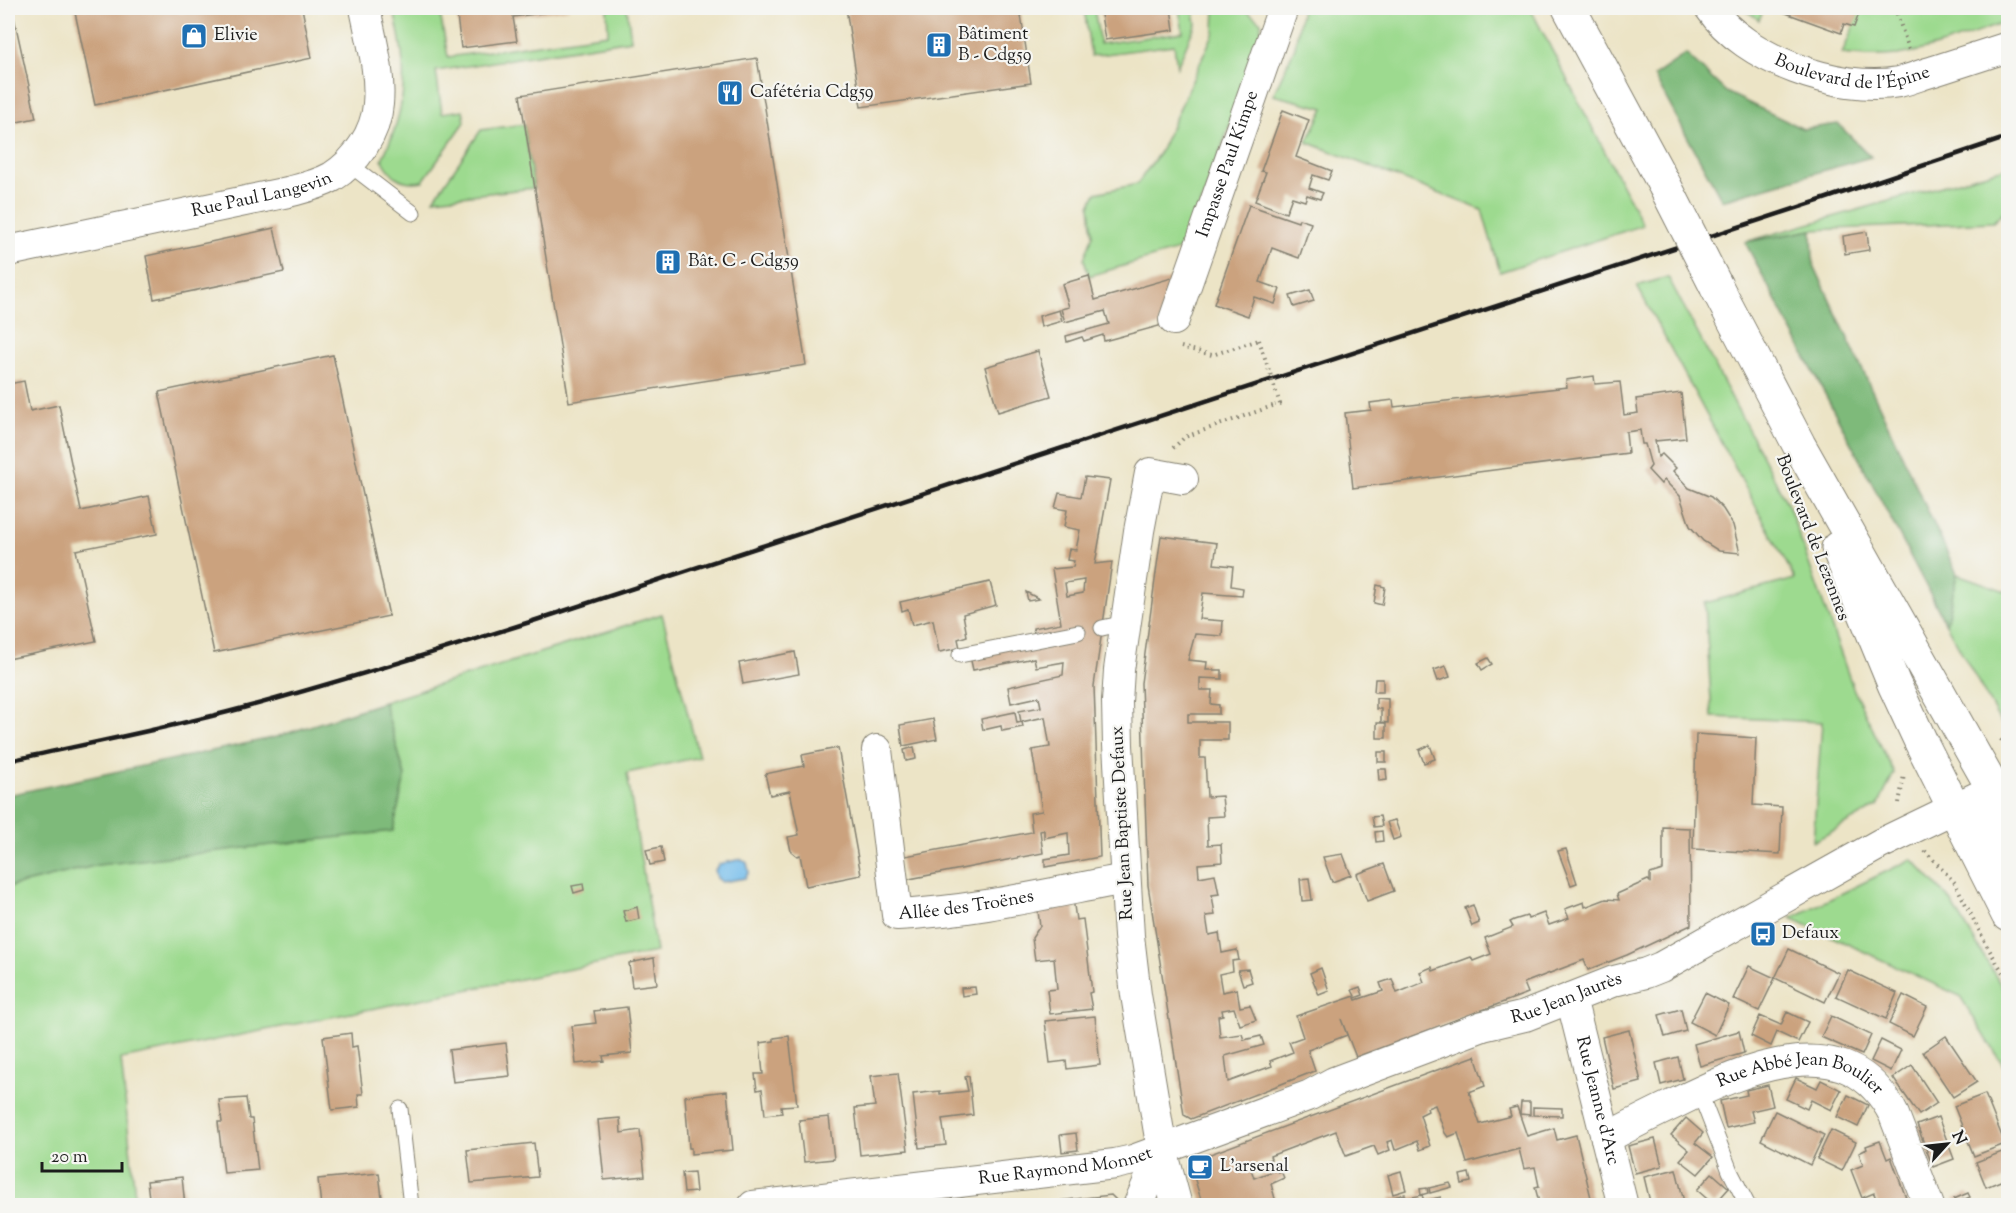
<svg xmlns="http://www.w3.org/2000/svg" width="2016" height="1213" font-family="'Sorts Mill Goudy',serif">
<rect width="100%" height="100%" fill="#f6f6f2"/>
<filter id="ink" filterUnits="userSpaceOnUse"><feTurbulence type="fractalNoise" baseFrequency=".0167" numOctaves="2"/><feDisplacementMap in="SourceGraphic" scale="12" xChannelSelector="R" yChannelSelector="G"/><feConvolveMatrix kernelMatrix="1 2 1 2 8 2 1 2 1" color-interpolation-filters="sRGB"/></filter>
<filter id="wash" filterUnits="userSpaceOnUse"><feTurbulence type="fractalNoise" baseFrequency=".008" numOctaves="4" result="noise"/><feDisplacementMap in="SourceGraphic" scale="24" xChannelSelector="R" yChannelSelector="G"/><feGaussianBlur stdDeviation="1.35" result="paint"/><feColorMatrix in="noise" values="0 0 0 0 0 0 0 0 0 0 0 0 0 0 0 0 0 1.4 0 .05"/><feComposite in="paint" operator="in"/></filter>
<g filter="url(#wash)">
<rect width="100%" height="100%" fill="#ece4c6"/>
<g fill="#9dda8f" stroke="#5c7b56" stroke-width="1.5">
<path d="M 393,8 L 439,8 L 448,57 L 608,34 L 607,8 L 627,8 L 631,40 L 436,71 L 442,113 L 463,110 L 465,122 L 423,181 C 401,185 392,177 382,159 C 409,105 408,65 393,8 Z"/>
<polygon points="1084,8 1094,8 1100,44 1183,32 1179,8 1193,8 1196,23 1177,67 1174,45 1091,56"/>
<polygon points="1215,8 1243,8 1261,22 1261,39 1185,248 1089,276 1084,259 1093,235 1090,206 1096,193 1137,184 1160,152 1214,32"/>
<polygon points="1302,8 1530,8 1643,225 1500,272 1482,210 1307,142 1324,108 1273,95 1295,47"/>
<polygon points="1743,8 1764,8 1759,20"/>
<path d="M 1861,8 L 1928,8 L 1932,13 L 1944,8 L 2008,8 L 2008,20 L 2004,23 C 1969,35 1934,50 1897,55 C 1879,57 1860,56 1842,54 Z"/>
<polygon points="524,124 534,188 434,199 481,130"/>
<polygon points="2008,167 2008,207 1993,222 1812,230 1745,242"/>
<polygon points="1668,277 1789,507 1853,688 1894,773 1878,806 1813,842 1822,722 1712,717 1705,603 1795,579 1637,286"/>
<polygon points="1957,574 2008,592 2008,725 2001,723 1946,624"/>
<polygon points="662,614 699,757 627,773 656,952 121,1059 136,1205 8,1205 8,887 98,865 405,776 384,702"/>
<polygon points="1912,859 1951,901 2008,997 2008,1073 1960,996 1791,918"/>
</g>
<g fill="#7eba7a" stroke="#4d6b4b" stroke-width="1.5">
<polygon points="1686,54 1726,92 1803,129 1838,124 1871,157 1722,200 1654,76"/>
<polygon points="1812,230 1813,263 1957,574 1946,624 1745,242"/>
<polygon points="384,702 405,776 393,831 98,865 8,887 8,795 276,737"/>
</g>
<polygon fill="#72bceb" stroke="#476c84" stroke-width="1.5" points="742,859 747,863 749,872 745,878 722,882 717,878 715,870 719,864"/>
<g id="blocks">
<g fill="#cba27e" fill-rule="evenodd">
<polygon points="8,8 12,8 36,118 8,124"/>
<polygon points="74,8 178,8 179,13 207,8 302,8 312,58 95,105"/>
<polygon points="456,8 569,8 569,9 513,17 517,41 461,48"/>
<polygon points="846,8 1020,8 1031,83 861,107"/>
<polygon points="1100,8 1171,8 1174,30 1105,40"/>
<polygon points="1772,8 1861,8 1854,27 1844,24 1841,33"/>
<polygon points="757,58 806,365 569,402 520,95"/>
<polygon points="1283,110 1309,120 1296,157 1332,171 1328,180 1313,175 1309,188 1323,193 1320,199 1307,195 1305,201 1292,197 1286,213 1255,201 1266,172 1261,171"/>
<polygon points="1249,205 1298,222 1299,219 1311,223 1299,258 1272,248 1260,282 1280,289 1275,304 1254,297 1248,316 1214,304"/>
<polygon points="274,228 284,272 154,299 146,256"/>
<polygon points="1867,232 1869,250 1845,254 1843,236"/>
<polygon points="1089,276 1095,300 1175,277 1159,326 1104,341 1103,335 1084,341 1082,337 1067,342 1066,336 1109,324 1105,311 1065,322 1061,309 1069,307 1062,284"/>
<polygon points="1310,290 1314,301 1294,307 1290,296"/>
<polygon points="1059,310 1062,321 1041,327 1039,316"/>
<polygon points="1038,351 1051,396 998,412 985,367"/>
<polygon points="333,355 389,616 214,653 159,392"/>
<polygon points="1594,376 1595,384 1620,382 1624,415 1638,413 1636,399 1681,393 1686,438 1655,441 1658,457 1662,454 1676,468 1673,471 1689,488 1711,497 1723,509 1733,525 1740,553 1719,551 1703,541 1690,526 1680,496 1664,480 1661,484 1648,470 1651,466 1645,444 1642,444 1640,430 1626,432 1628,453 1353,488 1345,413 1371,410 1370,403 1393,400 1394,407 1567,387 1566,380"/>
<polygon points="24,381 30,411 59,405 81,511 149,496 157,534 76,550 96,641 8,659 8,384"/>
<path d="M 1085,477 L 1110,480 L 1095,564 L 1112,562 L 1094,686 L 1100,857 L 1045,867 L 1045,859 L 1069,855 L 1068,833 L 1044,838 L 1044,830 L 1040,831 L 1043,853 L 904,880 L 900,857 L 1032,832 L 1030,813 L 1042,811 L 1032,750 L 1050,747 L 1045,717 L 1021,722 L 1019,711 L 1041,707 L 1039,697 L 1011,703 L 1008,687 L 1063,675 L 1064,662 L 1036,667 L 1034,658 L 973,670 L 970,656 L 1035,638 L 1033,628 L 1061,623 L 1052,569 L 1073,567 L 1074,561 L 1067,560 L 1069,549 L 1076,550 L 1080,530 L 1064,527 L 1067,510 L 1055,508 L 1059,493 L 1081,497 ZM 1084,580 L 1083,593 L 1067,596 L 1065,583 Z"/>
<polygon points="1161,536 1217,543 1214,564 1233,566 1231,586 1243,588 1242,596 1203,593 1199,619 1223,621 1222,636 1195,634 1188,660 1207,662 1206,670 1222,670 1222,679 1200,678 1200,690 1212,690 1211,704 1219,705 1219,714 1188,714 1188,722 1228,722 1228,740 1200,740 1200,758 1205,758 1207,797 1222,796 1224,816 1207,817 1208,845 1221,844 1222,862 1198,864 1199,877 1215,874 1219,894 1212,895 1215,915 1206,916 1209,935 1219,933 1222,953 1237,950 1239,960 1232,961 1233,971 1219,974 1222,992 1237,989 1240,1007 1250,1005 1256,1020 1240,1025 1234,1008 1222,1010 1223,1015 1218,1016 1220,1037 1242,1034 1244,1040 1261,1036 1264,1045 1225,1056 1228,1082 1272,1066 1270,1061 1293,1052 1289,1042 1303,1037 1296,1016 1355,996 1352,990 1360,987 1363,995 1355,998 1356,1000 1383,991 1380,983 1392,979 1397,993 1424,982 1420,972 1432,967 1433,971 1471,957 1473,961 1491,954 1485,938 1513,927 1510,922 1514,920 1527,916 1528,919 1544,913 1549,925 1569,918 1565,909 1584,902 1585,907 1606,899 1619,900 1617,894 1648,880 1650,882 1650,874 1663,870 1663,827 1690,828 1691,925 1627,955 1588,970 1584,960 1524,983 1528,993 1356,1057 1341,1019 1347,1035 1308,1050 1315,1071 1191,1119 1184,1115 1148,885 1141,683"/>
<polygon points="990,582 996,605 963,614 967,636 958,639 960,648 939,652 933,620 912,625 908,609 902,611 900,602"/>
<polygon points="1377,585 1385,587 1382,605 1374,603"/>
<polygon points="1026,592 1039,599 1028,601"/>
<polygon points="795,652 799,674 743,684 739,663"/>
<polygon points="1488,658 1492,664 1482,670 1478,663"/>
<polygon points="1446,666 1450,677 1438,681 1434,670"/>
<polygon points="1375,679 1383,679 1383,692 1374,692"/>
<polygon points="1376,698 1388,699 1388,723 1381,722 1381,709 1376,709"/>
<polygon points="1015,712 1017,723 1022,722 1023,727 1002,731 1001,726 983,730 981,719"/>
<polygon points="933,719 937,739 903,746 900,725"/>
<rect x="1377" y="723" width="9" height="15"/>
<polygon points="1696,734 1756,738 1753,805 1782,807 1780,854 1693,849"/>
<polygon points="1430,745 1435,759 1424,763 1419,750"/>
<polygon points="914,747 916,759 906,761 904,750"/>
<polygon points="838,748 861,875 806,886 800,855 797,856 791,851 788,837 799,835 790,791 770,795 765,774 804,766 802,755"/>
<rect x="1378" y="752" width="8" height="10"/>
<polygon points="1378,769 1386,769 1387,780 1379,781"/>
<polygon points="1380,816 1382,826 1374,827 1372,817"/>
<polygon points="1395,820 1401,837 1393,840 1387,822"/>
<polygon points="1382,831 1383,841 1376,842 1375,832"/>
<polygon points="661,847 664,862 650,865 646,850"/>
<polygon points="1566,849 1577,883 1571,885 1558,851"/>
<polygon points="1343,854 1351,875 1332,882 1323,857"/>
<polygon points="1384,864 1394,891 1367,901 1357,874"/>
<polygon points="1309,878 1312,900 1302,901 1300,879"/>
<polygon points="583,884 584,890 574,893 572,886"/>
<polygon points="1073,898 1076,920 1083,919 1092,992 1089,993 1092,1009 1050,1014 1047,990 1057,989 1054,958 1035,960 1032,938 1040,926 1037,904"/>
<polygon points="1473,905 1479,923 1472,926 1465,908"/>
<polygon points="637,907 639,919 626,922 623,911"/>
<polygon points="1789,949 1839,973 1825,1002 1775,978"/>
<polygon points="654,958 657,984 632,987 629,963"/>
<polygon points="1749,966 1775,978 1759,1011 1733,999"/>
<polygon points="1321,968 1329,991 1319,995 1310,973"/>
<polygon points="1248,969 1252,982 1243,985 1238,970"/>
<polygon points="1848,970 1897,993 1886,1019 1836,996"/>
<polygon points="975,987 976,994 962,996 961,988"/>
<polygon points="1705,993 1729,1005 1715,1035 1690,1022"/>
<polygon points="1903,995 1927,1007 1913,1036 1889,1024"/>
<polygon points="627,1007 632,1053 603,1056 604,1061 576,1064 572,1026 596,1023 594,1011"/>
<polygon points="1681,1009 1686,1031 1665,1037 1659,1015"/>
<polygon points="1787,1012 1808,1022 1798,1042 1777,1032 1771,1046 1751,1036 1760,1016 1781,1025"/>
<polygon points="1095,1016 1100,1065 1067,1069 1066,1061 1050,1063 1045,1021"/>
<polygon points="1831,1016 1871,1035 1862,1055 1821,1037"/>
<polygon points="1629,1030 1641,1082 1614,1089 1602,1037"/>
<polygon points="1739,1031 1744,1053 1700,1066 1694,1044"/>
<polygon points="351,1033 352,1047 357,1046 363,1094 358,1094 359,1107 332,1110 323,1037"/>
<polygon points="789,1036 797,1105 781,1106 782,1113 765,1115 762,1089 757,1090 755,1074 763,1074 760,1043 774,1041 774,1038"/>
<polygon points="1946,1036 1977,1082 1953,1097 1923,1052"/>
<polygon points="1881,1040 1901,1050 1891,1071 1871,1061"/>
<polygon points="506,1043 510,1076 453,1082 449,1050"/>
<polygon points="1475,1056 1485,1086 1469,1092 1480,1124 1511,1116 1509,1109 1517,1107 1527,1136 1554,1128 1557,1140 1576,1135 1593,1206 1540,1206 1535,1187 1539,1186 1535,1167 1524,1169 1519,1149 1467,1163 1458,1133 1448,1137 1445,1133 1435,1105 1427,1108 1428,1111 1420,1115 1430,1146 1420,1150 1417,1141 1395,1150 1392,1140 1387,1142 1390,1150 1378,1155 1374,1146 1346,1156 1336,1131 1270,1156 1271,1159 1250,1166 1254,1178 1276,1170 1277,1172 1281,1171 1284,1178 1271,1184 1277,1206 1203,1206 1191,1167 1194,1160"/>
<polygon points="1678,1057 1683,1079 1661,1085 1656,1063"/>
<polygon points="1912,1065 1937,1103 1919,1115 1893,1078"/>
<polygon points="898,1073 908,1150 860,1155 855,1108 875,1106 871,1076"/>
<polygon points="969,1076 973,1115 942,1119 946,1145 919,1148 913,1094 940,1091 940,1094 968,1091 965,1077"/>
<polygon points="1796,1078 1817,1088 1821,1080 1841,1090 1831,1110 1811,1100 1807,1109 1786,1099"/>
<polygon points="1768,1085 1773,1106 1751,1111 1754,1122 1726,1128 1720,1101 1747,1095 1746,1090"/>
<polygon points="727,1091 733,1150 691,1154 691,1148 689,1148 685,1096"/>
<polygon points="1985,1094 2005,1144 1974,1156 1954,1106"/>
<polygon points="1848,1095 1868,1105 1858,1127 1837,1117"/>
<polygon points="246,1098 249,1119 252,1119 258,1170 224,1173 218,1122 222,1122 219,1100"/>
<polygon points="1521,1102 1530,1102 1530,1115 1520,1114"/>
<polygon points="1533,1107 1562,1108 1562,1116 1533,1115"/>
<polygon points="1775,1111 1824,1135 1810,1165 1761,1140"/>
<polygon points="829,1117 834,1159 804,1162 799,1120"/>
<polygon points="1938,1117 1954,1159 1933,1167 1917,1125"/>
<polygon points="620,1118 621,1133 640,1130 645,1176 604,1180 598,1120"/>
<polygon points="1686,1118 1703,1133 1695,1143 1713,1157 1698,1174 1680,1160 1689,1150 1671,1135"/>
<polygon points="1831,1130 1856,1142 1842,1171 1817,1159"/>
<polygon points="1076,1133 1078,1150 1062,1152 1060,1135"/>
<polygon points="1655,1139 1662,1166 1635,1173 1628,1146"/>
<polygon points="1880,1141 1887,1159 1891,1157 1909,1206 1878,1206 1874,1193 1862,1198 1851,1170 1863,1165 1859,1153 1867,1149 1866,1146"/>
<polygon points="534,1143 538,1177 471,1183 467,1150"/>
<polygon points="2007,1150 2008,1178 1986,1187 1976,1162"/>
<polygon points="1676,1169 1685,1206 1651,1206 1644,1177"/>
<polygon points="1401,1171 1406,1190 1393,1194 1388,1175"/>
<polygon points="694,1172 696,1192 684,1193 682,1173"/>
<polygon points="379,1173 383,1206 321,1206 318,1179"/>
<polygon points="1469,1173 1471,1182 1462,1184 1460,1175"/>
<polygon points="1712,1173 1729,1188 1714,1205 1697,1190"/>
<polygon points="182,1177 185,1206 150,1206 147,1181"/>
<polygon points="1450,1183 1452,1187 1430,1193 1429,1188"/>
<polygon points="1427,1188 1428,1193 1421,1195 1420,1189"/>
<polygon points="1968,1193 1970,1197 1956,1203 1954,1199"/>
<polygon points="1405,1194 1408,1206 1392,1206 1390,1198"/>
<polygon points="1111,1195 1116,1200 1114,1206 1040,1206 1040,1203"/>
<polygon points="1422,1195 1424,1201 1441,1197 1443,1206 1410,1206 1408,1198"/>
</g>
</g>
</g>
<g filter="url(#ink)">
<use href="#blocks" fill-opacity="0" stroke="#848071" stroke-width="1.5"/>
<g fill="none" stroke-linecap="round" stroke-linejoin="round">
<defs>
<g id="service">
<polyline points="349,164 413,213"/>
<polyline points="1102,628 1125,623"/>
<polyline points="960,655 1078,632"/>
<polyline points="1699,1091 1730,1171 1748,1206"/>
<polyline points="400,1109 411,1206"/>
</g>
<g id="minor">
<path id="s1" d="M 1710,8 C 1744,59 1839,93 1899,82 C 1911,79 1923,74 1934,71 C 1959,63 1984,55 2008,47"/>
<path id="s2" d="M 8,251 L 288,192 C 303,188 318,185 332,177 C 356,162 376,133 378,104 C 381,72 371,39 365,8"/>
<path id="s3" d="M 1174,320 L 1283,8"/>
<path id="s4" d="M 877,750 L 897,915 C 975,911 1050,893 1125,879"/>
<path d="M 1954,807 C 1987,809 1994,833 2008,859"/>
<path id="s5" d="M 1571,998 L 1623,1206"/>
<path id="s6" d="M 1606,1138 C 1629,1126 1652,1114 1676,1103 C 1746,1068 1848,1023 1894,1115 L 1929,1206"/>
<path id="s7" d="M 753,1206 L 1115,1164 L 1133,1160 L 1310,1095 L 1334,1082 L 1483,1026 L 1525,1016 L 1614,981 L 1646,973 L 1661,967 L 1880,844 L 1994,789"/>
<polyline points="1138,1206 1162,1150"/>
<polyline points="1177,1206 1162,1150 1136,995 1129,936 1118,745 1117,702 1119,670 1139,531 1150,473 1183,479"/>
</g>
<g id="primary">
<polyline points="1569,8 1665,186"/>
<polyline points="1716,286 1799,445 2008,815"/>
<polyline points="1838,548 1894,684 1921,742 2008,915"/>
</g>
</defs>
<use href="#service" stroke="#848071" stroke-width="17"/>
<use href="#minor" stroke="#848071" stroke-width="32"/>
<use href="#primary" stroke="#848071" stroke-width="35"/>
<g stroke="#848071" stroke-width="4" stroke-dasharray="1.5 4.5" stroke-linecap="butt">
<polyline points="1895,8 1909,50"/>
<polyline points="1181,347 1212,355 1259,340"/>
<polyline points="1173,448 1185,437 1275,405"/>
<polyline points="2001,739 2008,749"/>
<polyline points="1899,803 1904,775"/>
<polyline points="1925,851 1955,883 1987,946 2008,981"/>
</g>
<use href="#service" stroke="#fff" stroke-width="15"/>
<use href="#minor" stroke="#fff" stroke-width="30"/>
<use href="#primary" stroke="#fff" stroke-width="33"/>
<path stroke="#1c1c1c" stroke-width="4.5" d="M 8,761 C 86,744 165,729 243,708 C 339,682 435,652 530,622 L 1815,202 L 2008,137"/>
<defs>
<polyline id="primary-bridge" points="1665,186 1716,286"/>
</defs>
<use href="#primary-bridge" stroke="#848071" stroke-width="35" stroke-linecap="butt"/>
<polyline stroke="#848071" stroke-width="4" stroke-dasharray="1.5 4.5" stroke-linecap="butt" points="1259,340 1280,404 1275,405"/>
<use href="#primary-bridge" stroke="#fff" stroke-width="33"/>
</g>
</g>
<defs>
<symbol id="shop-square" viewBox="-11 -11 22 22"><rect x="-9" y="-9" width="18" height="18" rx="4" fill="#1f6fb2" stroke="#f6f6f2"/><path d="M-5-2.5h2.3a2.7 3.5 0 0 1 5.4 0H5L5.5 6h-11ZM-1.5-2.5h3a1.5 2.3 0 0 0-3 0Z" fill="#fff"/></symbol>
<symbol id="building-square" viewBox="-11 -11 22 22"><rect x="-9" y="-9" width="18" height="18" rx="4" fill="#1f6fb2" stroke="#f6f6f2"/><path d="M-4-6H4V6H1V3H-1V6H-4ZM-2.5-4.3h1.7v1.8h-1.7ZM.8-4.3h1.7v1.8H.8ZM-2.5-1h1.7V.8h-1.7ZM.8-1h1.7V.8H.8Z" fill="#fff"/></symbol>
<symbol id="restaurant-square" viewBox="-11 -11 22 22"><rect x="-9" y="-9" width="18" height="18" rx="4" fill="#1f6fb2" stroke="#f6f6f2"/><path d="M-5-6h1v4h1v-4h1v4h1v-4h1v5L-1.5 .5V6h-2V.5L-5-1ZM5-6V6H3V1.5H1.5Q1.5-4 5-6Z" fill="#fff"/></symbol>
<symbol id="bus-square" viewBox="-11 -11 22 22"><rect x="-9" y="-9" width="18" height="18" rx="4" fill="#1f6fb2" stroke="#f6f6f2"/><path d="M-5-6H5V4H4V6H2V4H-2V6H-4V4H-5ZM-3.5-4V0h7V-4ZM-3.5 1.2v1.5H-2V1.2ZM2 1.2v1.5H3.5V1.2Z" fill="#fff"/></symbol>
<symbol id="cafe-square" viewBox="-11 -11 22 22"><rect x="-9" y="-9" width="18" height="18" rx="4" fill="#1f6fb2" stroke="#f6f6f2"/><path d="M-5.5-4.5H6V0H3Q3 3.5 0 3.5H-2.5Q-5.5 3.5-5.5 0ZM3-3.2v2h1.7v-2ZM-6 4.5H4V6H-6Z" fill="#fff"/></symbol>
</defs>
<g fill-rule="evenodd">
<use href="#shop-square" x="179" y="21" width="30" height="30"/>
<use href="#building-square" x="924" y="30" width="30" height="30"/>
<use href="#restaurant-square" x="715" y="78" width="30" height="30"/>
<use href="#building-square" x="653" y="247" width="30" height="30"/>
<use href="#bus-square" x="1748" y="919" width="30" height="30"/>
<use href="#cafe-square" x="1185" y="1152" width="30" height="30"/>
</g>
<g text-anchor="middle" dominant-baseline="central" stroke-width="4.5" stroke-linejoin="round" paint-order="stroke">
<g font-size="18" fill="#1c1c1c" stroke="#f6f6f2" text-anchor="start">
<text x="958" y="35">Bâtiment<tspan x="958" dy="21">B - Cdg59</tspan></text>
<text x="214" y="36">Elivie</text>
<text x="750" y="93">Cafétéria Cdg59</text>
<text x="688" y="262">Bât. C - Cdg59</text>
<text x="1782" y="934">Defaux</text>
<text x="1220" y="1167">L'arsenal</text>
</g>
<g font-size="18" fill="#1c1c1c" stroke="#f6f6f2">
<text stroke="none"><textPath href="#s1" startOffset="164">Boulevard de l'Épine</textPath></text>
<text stroke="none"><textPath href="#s3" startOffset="165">Impasse Paul Kimpe</textPath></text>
<text stroke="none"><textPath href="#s2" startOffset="260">Rue Paul Langevin</textPath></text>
<text transform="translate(1812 538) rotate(69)">Boulevard de Lezennes</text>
<text transform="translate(1123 823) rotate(-93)">Rue Jean Baptiste Defaux</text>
<text stroke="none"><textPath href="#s4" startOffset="236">Allée des Troënes</textPath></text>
<text stroke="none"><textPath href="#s7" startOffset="846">Rue Jean Jaurès</textPath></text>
<text stroke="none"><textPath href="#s6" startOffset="212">Rue Abbé Jean Boulier</textPath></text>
<text stroke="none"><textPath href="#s5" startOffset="106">Rue Jeanne d'Arc</textPath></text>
<text stroke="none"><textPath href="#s7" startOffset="315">Rue Raymond Monnet</textPath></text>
</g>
</g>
<rect width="2016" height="1213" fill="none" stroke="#f6f6f2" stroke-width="30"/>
<g transform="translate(1947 1144) rotate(63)" stroke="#f6f6f2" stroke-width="4.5" paint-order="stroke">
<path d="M0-4.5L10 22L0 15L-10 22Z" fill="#1c1c1c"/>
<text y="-9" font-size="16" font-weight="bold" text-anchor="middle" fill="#1c1c1c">N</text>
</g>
<path d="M42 1162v9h80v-9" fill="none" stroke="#1c1c1c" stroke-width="3"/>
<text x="51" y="1162" font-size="18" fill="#1c1c1c" stroke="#f6f6f2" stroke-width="4.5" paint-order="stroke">20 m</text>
</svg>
